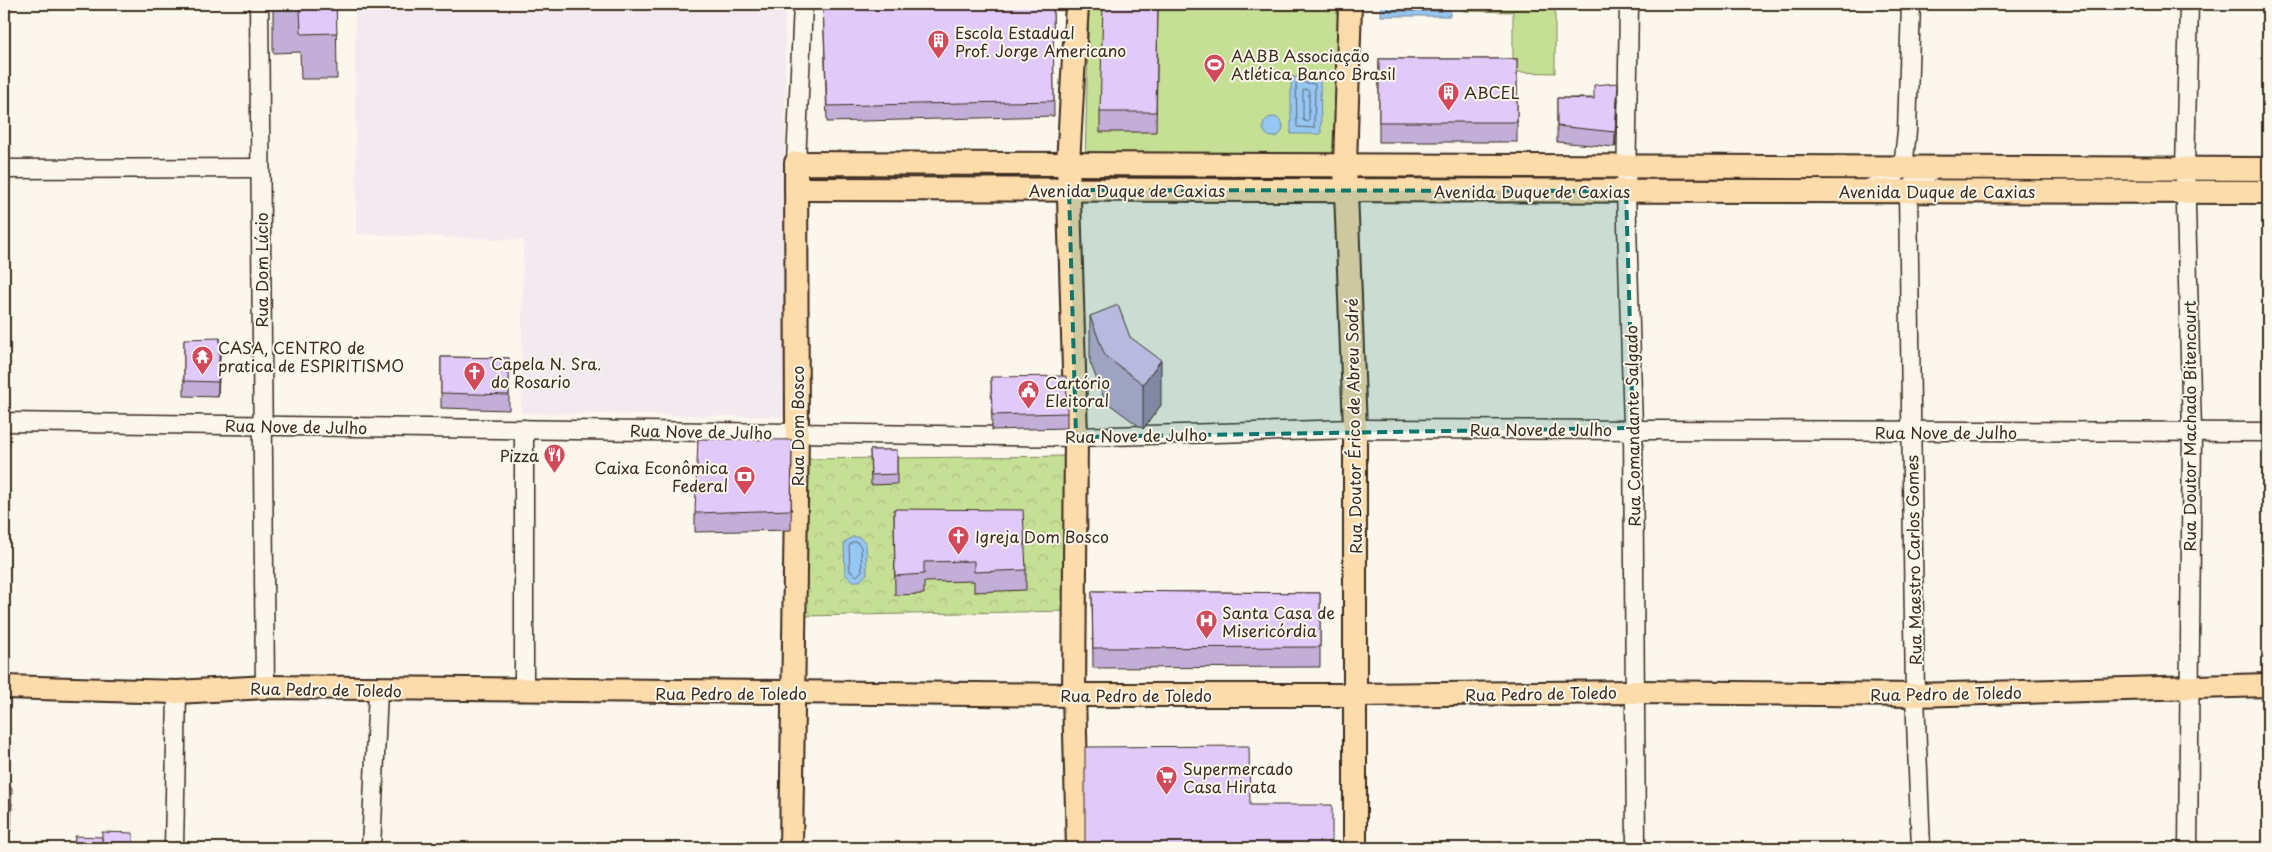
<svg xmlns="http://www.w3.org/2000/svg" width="2272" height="852" font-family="'Playpen Sans',sans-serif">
<defs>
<pattern id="forest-crowns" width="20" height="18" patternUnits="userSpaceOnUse" patternTransform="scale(1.25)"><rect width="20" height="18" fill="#c5df95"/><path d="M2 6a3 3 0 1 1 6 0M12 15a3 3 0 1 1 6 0" fill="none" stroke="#aac080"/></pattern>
</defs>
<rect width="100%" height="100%" fill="#fbf7ec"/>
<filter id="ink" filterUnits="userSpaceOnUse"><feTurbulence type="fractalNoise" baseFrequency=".02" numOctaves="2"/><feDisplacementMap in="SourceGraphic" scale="10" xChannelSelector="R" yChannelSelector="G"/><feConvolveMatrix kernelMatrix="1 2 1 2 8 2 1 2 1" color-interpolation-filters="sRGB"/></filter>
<g filter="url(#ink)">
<polygon fill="#f3eaf0" points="478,4 785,4 786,417 521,413 523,240 356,234 355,5 478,7"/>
<polygon fill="url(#forest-crowns)" stroke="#80845a" points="1069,456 1069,611 801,616 804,459"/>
<g fill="#c5df95" stroke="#80845a">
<polygon points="1089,4 1344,4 1342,164 1085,162"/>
<polygon points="1464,4 1555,4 1555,73 1513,72 1513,12 1464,11"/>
</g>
<g fill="#96c6f2" stroke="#72889d">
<rect x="1381" y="4" width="69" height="12"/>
<polygon points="1291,77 1320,78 1321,134 1291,134"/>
<circle cx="1273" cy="127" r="10"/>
<polygon points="852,537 859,537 866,543 867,574 860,581 852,581 845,574 844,543"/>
</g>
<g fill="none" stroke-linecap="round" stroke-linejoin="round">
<g stroke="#5f6873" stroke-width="1">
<polyline points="1386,4 1388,11 1442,11 1445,4"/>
<polygon points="1299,82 1315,84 1314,128 1297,127 1296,84"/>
<polygon points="1305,89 1309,91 1309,120 1307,122 1303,120 1303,91"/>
<polygon points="853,542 857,542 861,547 862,571 857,576 850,571 849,546"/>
</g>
<defs>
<g id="minor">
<polyline points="259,4 265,687"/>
<polyline points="1629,4 1626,191 1633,428 1636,848"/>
<polyline points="796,163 803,4"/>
<polyline points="4,169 260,168"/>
<polyline points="1866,190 1886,181 1903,168 1907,131 1911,4"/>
<polyline points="4,422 1076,437 1355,429 2268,432"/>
<polyline points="524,691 524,429"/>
<polyline points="174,848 177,692"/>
<polyline points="371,848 378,690"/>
<polyline points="1921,848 1915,695 1908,191 1922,176 1938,168"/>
<polyline points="2188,848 2192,432 2185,169 2189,4"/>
</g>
<g id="major">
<polyline points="1077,4 1068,164 1076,437 1074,695 1078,848"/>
<polyline points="1350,4 1345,165 1355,429 1355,848"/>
<polyline points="796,189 2268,192"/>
<polyline points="4,687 177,692 265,687 1074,695 1355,695 1635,692 1915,695 2268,685"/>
<polyline points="791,848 797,432 796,163 2268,169"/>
</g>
</defs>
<use href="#minor" stroke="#3b2a1e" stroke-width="21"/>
<use href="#major" stroke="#3b2a1e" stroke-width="26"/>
<use href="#minor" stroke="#fbf7ec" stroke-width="18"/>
<use href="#major" stroke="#fddcac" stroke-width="22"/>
</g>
<g fill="#c2aed7" stroke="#3b2a1e">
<polygon points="273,4 336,4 337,79 301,79 300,52 273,53"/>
<polygon points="823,4 1053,4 1054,116 827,122"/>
<polygon points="1158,4 1156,132 1100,132 1100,112"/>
<rect x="1379" y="59" width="138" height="83"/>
<polygon points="1557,98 1618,98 1615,147 1557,142"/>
<polygon points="1090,316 1130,337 1161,405 1143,429 1105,401 1090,362"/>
<polygon points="184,339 220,354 218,397 184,396"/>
<polygon points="441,357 509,358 509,410 441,408"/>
<polygon points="991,377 1067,413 1067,428 992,430"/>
<polygon points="792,440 791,530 695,532 695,513"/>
<polygon points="870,450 897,450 897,484 871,485"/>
<polygon points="894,509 1026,570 1026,590 974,592 974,581 924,582 924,594 895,595"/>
<polygon points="1092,591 1320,593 1320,667 1093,668"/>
<polygon points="4,788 12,803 11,831 4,831"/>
</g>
<g fill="#9e8daf" stroke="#3b2a1e">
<polygon points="1618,83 1618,98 1615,147 1615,132"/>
<polygon points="220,338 220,354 218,397 218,382"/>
<polygon points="1161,360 1161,405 1143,429 1143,384"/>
</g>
<g fill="#e1cafa" stroke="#3b2a1e">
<polygon points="273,4 336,4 337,33 301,34 300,7 273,7"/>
<polygon points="823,4 1053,4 1054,101 827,106"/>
<polygon points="1103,4 1158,4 1156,112 1100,112"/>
<rect x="1379" y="59" width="138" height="63"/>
<polygon points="1618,83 1615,132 1557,126 1557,98 1594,99 1594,85"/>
<polygon points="1118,305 1130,337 1161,360 1143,384 1105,356 1090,316"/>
<polygon points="220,338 218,382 184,381 184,339"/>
<polygon points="441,357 509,358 509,395 441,393"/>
<polygon points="1066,376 1067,413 992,415 991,377"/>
<polygon points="698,439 792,440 791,510 695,513"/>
<polygon points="870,450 897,450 897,474 871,475"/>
<polygon points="894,509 1023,510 1026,570 974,572 974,561 924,562 924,574 895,576"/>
<polygon points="1092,591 1320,593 1320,647 1093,648"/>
<polygon points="1249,746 1250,805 1332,805 1332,848 1085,848 1085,747"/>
<polygon points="4,788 12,788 11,816 4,816"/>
<polygon points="102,832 133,833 133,848 102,848"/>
<polygon points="75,836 102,837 102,848 74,848"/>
</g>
</g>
<path fill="#0f766e" fill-opacity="0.2" stroke="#0f766e" stroke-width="4" stroke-dasharray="10 6" stroke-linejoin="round" d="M 1069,190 L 1626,191 L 1633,428 L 1076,437 Z"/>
<defs>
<symbol id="building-pin" viewBox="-11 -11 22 30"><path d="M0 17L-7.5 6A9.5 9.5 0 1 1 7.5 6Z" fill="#d1495b" stroke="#fbf7ec"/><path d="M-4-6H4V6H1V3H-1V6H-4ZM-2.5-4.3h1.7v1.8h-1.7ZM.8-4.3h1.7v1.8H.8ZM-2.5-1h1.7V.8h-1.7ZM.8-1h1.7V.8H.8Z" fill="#fff"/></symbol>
<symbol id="stadium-pin" viewBox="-11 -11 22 30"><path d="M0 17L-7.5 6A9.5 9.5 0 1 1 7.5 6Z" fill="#d1495b" stroke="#fbf7ec"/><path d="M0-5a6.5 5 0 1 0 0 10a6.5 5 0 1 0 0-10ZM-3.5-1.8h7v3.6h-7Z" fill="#fff"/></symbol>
<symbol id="temple-pin" viewBox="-11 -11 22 30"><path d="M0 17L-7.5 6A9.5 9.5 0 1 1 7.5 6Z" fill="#d1495b" stroke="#fbf7ec"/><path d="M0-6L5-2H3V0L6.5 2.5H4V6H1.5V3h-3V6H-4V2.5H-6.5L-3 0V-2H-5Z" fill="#fff"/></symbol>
<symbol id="church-pin" viewBox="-11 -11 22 30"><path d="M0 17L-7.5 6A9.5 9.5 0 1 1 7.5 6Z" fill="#d1495b" stroke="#fbf7ec"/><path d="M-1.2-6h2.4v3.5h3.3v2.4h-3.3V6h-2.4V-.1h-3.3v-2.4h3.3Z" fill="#fff"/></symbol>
<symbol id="civic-pin" viewBox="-11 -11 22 30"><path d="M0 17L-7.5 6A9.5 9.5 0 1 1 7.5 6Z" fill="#d1495b" stroke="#fbf7ec"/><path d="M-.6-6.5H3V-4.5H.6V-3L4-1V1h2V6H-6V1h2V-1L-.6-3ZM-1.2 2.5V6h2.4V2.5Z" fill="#fff"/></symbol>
<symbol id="restaurant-pin" viewBox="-11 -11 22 30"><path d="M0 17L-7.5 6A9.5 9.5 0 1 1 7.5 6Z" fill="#d1495b" stroke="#fbf7ec"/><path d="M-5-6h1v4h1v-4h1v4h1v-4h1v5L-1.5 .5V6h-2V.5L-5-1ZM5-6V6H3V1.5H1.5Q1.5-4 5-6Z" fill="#fff"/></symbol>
<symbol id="bank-pin" viewBox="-11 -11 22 30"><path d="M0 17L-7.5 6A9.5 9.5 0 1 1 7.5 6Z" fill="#d1495b" stroke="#fbf7ec"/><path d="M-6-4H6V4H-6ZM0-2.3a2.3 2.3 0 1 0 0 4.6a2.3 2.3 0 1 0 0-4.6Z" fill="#fff"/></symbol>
<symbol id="hospital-pin" viewBox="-11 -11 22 30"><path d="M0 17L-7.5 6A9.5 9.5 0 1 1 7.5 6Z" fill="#d1495b" stroke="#fbf7ec"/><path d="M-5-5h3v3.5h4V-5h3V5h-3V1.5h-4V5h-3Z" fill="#fff"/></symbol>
<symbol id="supermarket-pin" viewBox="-11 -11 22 30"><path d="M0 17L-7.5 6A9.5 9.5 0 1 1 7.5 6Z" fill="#d1495b" stroke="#fbf7ec"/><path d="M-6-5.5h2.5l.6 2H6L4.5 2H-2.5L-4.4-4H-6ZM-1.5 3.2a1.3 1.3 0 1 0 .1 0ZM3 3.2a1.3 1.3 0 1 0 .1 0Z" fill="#fff"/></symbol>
</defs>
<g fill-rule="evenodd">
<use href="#building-pin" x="926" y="28" width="25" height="34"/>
<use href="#stadium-pin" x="1202" y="52" width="25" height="34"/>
<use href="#building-pin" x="1436" y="80" width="25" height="34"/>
<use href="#temple-pin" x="190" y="344" width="25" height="34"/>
<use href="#church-pin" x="462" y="360" width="25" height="34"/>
<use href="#civic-pin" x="1016" y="378" width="25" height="34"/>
<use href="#restaurant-pin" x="542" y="442" width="25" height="34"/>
<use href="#bank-pin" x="732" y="464" width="25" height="34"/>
<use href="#church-pin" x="946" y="524" width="25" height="34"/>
<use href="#hospital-pin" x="1194" y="608" width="25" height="34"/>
<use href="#supermarket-pin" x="1154" y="764" width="25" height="34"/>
</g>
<g text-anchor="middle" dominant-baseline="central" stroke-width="4" stroke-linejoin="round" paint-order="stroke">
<g font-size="16" fill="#3b2a1e" stroke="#fbf7ec" text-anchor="start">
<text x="955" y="32">Escola Estadual<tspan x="955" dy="18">Prof. Jorge Americano</tspan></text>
<text x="1231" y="55">AABB Associação<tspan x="1231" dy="18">Atlética Banco Brasil</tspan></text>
<text x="1464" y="92">ABCEL</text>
<text x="218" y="347">CASA, CENTRO de<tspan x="218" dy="18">pratica de ESPIRITISMO</tspan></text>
<text x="491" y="363">Capela N. Sra.<tspan x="491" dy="18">do Rosario</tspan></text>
<text x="1045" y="382">Cartório<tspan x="1045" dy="18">Eleitoral</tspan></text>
<text x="539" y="455" text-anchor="end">Pizza</text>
<text x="728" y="467" text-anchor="end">Caixa Econômica<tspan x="728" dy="18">Federal</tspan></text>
<text x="975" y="536">Igreja Dom Bosco</text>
<text x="1222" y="612">Santa Casa de<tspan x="1222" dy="18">Misericórdia</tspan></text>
<text x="1183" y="768">Supermercado<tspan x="1183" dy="18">Casa Hirata</tspan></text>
</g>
<g font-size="16" fill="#3b2a1e" stroke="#fbf7ec">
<text x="1127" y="190">Avenida Duque de Caxias</text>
<text x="1532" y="191">Avenida Duque de Caxias</text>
<text x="1937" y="191">Avenida Duque de Caxias</text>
<text transform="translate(261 270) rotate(-90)">Rua Dom Lúcio</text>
<text transform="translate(296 426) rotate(1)">Rua Nove de Julho</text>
<text transform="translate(797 426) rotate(-90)">Rua Dom Bosco</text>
<text transform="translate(1353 426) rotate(-91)">Rua Doutor Érico de Abreu Sodré</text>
<text transform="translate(1632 426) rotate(-91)">Rua Comandante Salgado</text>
<text transform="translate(2189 426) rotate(-90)">Rua Doutor Machado Bitencourt</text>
<text x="1541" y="429">Rua Nove de Julho</text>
<text transform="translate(701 431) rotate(1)">Rua Nove de Julho</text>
<text x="1946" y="432">Rua Nove de Julho</text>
<text transform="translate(1136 435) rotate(-1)">Rua Nove de Julho</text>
<text transform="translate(1913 560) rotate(-91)">Rua Maestro Carlos Gomes</text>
<text transform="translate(326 689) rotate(1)">Rua Pedro de Toledo</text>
<text x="731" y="693">Rua Pedro de Toledo</text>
<text transform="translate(1541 693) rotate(-1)">Rua Pedro de Toledo</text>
<text transform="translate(1946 693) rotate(-1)">Rua Pedro de Toledo</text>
<text x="1136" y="695">Rua Pedro de Toledo</text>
</g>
</g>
<rect width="2272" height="852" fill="none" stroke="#fbf7ec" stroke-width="20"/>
<rect x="10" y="10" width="2252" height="832" fill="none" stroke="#3b2a1e" stroke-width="2" filter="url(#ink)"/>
</svg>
